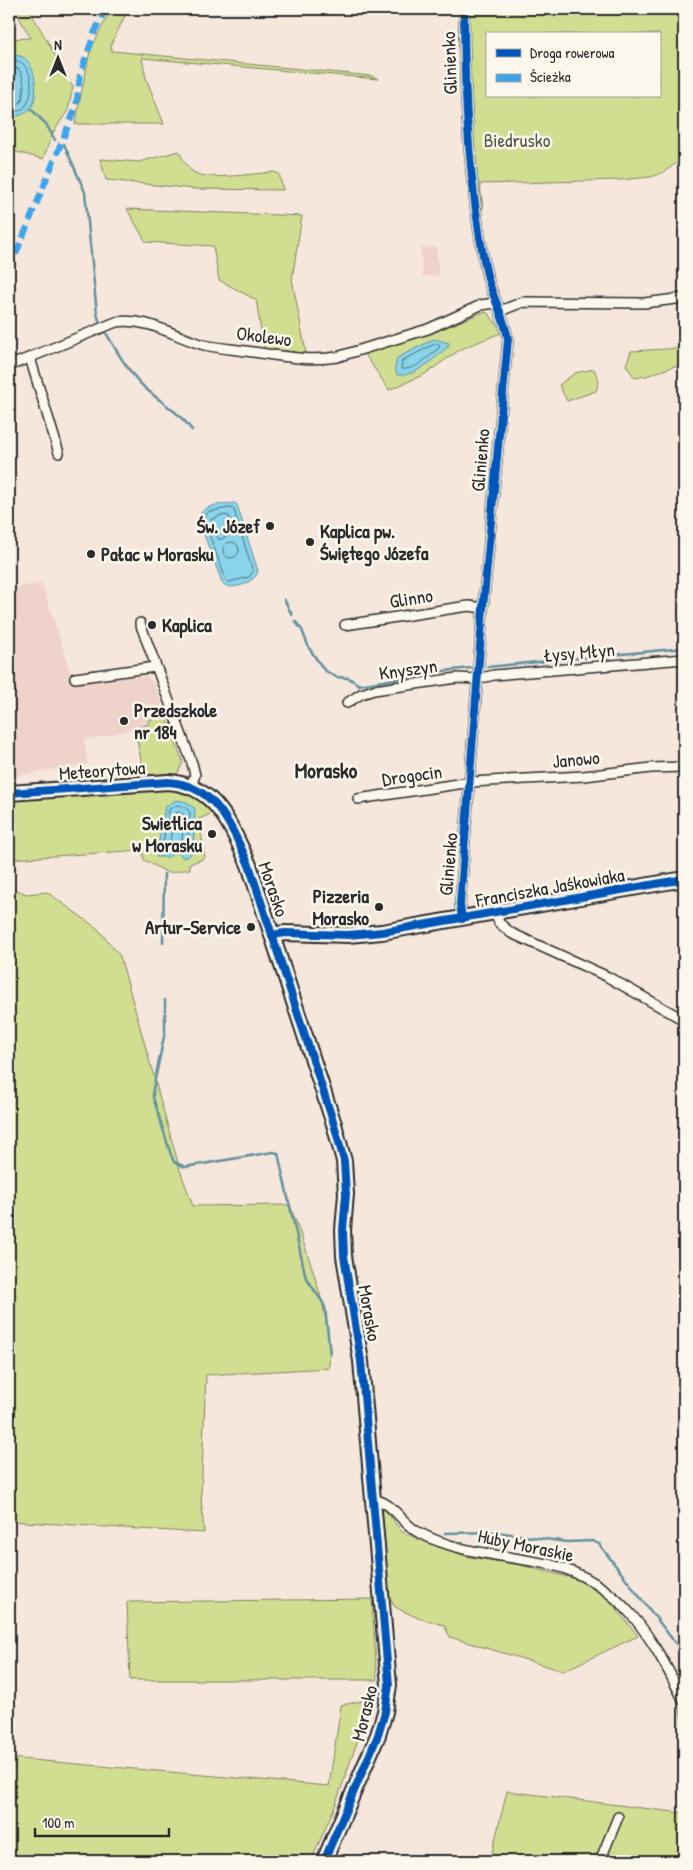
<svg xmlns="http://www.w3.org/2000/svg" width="693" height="1870" font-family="'Patrick Hand',sans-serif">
<rect width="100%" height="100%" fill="#f6e7dd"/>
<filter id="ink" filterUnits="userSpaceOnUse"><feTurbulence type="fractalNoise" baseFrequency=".02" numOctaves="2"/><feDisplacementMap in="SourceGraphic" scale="10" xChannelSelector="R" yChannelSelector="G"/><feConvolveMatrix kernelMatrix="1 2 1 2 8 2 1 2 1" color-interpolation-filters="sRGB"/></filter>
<g filter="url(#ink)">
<g fill="#efd3cb">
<polygon points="436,247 439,275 423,277 420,248"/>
<polygon points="42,583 70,671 74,673 75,682 145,676 153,682 183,762 178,773 144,775 134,728 114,734 84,740 88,764 9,777 9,589"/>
</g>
<g fill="#d1de92" stroke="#7e845e" fill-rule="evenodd">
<polygon points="14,9 29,9 73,87 68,110 53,133 43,159 9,150 9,118 21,56 9,55 9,39 31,38"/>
<polygon points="111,9 128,9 111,45 112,51 372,76 378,79 142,58 146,78 164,124 75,124 90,51"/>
<path d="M 467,9 L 684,9 L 684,160 L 675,164 L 664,172 L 651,177 L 620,180 L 480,184 L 483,209 L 480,210 L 470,107 ZM 487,34 L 659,34 L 659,96 L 487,96 Z"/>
<path d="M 179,151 C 183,160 187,168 195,173 C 209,181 257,173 274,172 L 279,174 L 283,190 L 195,189 L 106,180 L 100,159 L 139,162 Z"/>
<polygon points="127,209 302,216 292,279 306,353 264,349 256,300 219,280 213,246 146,242"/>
<polygon points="484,312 488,313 503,332 461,349 425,374 389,390 364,353 429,334"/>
<polygon points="684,348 684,370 675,366 646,376 635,378 626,365 631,351"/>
<polygon points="594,369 599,381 596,391 567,401 559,385 575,373"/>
<polygon points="165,715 183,762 178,773 175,774 144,775 135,729 149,724 148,721"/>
<polygon points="147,787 188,789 215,812 199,819 205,858 189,864 190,869 168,873 144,860 142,850 11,859 9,797"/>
<path d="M 9,884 L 10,888 L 27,894 L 47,892 L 98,929 L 120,956 L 180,1170 L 193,1206 L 290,1205 C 307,1254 333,1315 329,1368 L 206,1375 L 201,1497 L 204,1533 L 9,1521 Z"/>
<polygon points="380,1507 387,1512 402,1532 424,1541 469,1557 520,1565 576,1579 607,1597 638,1636 563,1671 450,1637 444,1625 418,1618 395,1607 386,1591"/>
<polygon points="372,1599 377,1680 130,1680 127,1602"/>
<polygon points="372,1699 335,1806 311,1861 9,1861 9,1758 329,1786 341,1705"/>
<polygon points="507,1791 682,1813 684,1810 684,1861 490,1861"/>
</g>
<g fill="#89d4ea" stroke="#63909e">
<path d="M 9,55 C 12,56 17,55 20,56 C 37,61 39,96 31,108 C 26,115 17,116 10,118 Z"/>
<path d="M 434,339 L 449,343 L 448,347 C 434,358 417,377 397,375 L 395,368 L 397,358 Z"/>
<path d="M 235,503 L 237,505 L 258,571 C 256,583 228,593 222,582 L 198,519 C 202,504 221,504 235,503 Z"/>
<polygon points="176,800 187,802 195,809 193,851 189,856 183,858 180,854 175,853 168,857 156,857 165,807"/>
</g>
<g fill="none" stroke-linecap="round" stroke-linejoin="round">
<g stroke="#516f77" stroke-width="1">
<path d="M 9,60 C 12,61 17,60 20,62 C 33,68 34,95 26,105 C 23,111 15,112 9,113"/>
<path d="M 9,67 L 19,69 C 25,79 25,90 21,102 L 9,107"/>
<path d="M 435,344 L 439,344 L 439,348 C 429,356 415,371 401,369 L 402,361 Z"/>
<polygon points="231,508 234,510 253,572 249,577 229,582 226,580 203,518 208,512"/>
<polygon points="222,515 229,516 234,533 219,540 211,520"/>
<circle cx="231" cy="550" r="8"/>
<polygon points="177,805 185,807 190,812 188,849 185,851 175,848 164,852 162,849 169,810"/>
<polygon points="178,812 184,815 182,840 180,842 172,842 170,840 175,814"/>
</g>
<g stroke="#63909e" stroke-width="2.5">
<polyline points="31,109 46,124 55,140"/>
<polyline points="64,144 85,192 97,314 100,323"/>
<polyline points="679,272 684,270"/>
<path d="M 105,331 C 116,350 129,373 145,388 C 163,404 178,411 192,430"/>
<polyline points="284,599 292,615"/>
<polyline points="295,621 302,630 309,648 324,670 336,677 349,678 359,685 444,671 471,668"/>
<polyline points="487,667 684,648"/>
<polyline points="163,943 164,874"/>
<polyline points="165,1000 165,1032 153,1089 153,1097 171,1155 174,1162 185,1167 273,1152 278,1153 306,1278 322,1301 325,1307 330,1354"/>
<polyline points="445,1533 497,1532 567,1542 593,1541 599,1544 683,1653 684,1660"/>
<polyline points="681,1709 684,1734"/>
<polyline points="684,1818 682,1843 684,1851"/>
</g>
<defs>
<g id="street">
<polyline points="500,311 523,302 644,303 684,298"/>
<polyline points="30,358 59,453"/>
<path d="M 9,366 L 116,322 C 148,317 175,337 204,345 C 218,348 232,349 246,351 C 276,355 308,362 337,357 L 428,329 L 481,305 L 495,303"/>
<polyline points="140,623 192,763 195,775 191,786"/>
<polyline points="345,625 455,608 469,606 483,608"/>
<polyline points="75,678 155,667"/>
<polyline points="347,703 361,694 374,690 457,678 477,679 494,675 684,659"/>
<polyline points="358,799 471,782 584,776 651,768 684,767"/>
<polyline points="496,913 499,923 511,933 606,976 684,1020"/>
<path d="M 462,919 L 460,904 L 483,608 L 508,339 C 504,315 491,295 486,271 C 469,187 464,94 464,9"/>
<path d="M 372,1500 C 391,1499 401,1523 418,1532 C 458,1554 508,1555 552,1565 C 623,1583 653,1639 684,1701"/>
<polyline points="600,1861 618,1817"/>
</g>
<g id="secondary">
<path d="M 9,793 L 168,782 C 217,785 231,827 249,865 L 334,1124 L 344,1161 L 346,1194 L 343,1230 L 344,1256 L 361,1361 L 389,1685 L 385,1712 L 378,1735 L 324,1861"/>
<polyline points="272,935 285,933 348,935 382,932 684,879"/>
</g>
</defs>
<use href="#street" stroke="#2b2b2b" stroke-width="12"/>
<use href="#secondary" stroke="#2b2b2b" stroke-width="18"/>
<use href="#street" stroke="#fbf7ec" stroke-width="9"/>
<use href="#secondary" stroke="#fbf7ec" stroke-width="14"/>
<polyline stroke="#3ea3eb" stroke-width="6" stroke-dasharray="12 6" stroke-linecap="butt" points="9,271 76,107 80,75 95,31 106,9"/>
<defs>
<g id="cycleway">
<path d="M 9,793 L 168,782 C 217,785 231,827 249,865 L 334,1124 L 344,1161 L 346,1194 L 343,1230 L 344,1256 L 361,1361 L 389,1685 L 385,1712 L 378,1735 L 324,1861"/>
<path d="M 462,919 L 460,904 L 483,608 L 508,339 C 504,315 491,295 486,271 C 469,187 464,94 464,9"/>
<polyline points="272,935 285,933 348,935 382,932 684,879"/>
</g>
</defs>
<use href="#cycleway" stroke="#fbf7ec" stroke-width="11"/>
<use href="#cycleway" stroke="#0057b8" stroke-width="8"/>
</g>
</g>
<g fill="#2b2b2b" stroke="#fbf7ec" stroke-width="2">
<circle cx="270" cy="526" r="5"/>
<circle cx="310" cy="542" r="5"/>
<circle cx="91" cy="554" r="5"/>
<circle cx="152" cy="625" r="5"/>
<circle cx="124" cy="721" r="5"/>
<circle cx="212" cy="834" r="5"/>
<circle cx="379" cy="907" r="5"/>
<circle cx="251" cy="927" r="5"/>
</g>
<g text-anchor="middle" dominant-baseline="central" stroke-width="5" stroke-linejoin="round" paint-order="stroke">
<g font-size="19" fill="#2b2b2b" stroke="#fbf7ec">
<text transform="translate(449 63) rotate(-92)">Glinienko</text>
<text transform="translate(264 336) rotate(7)">Okolewo</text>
<text transform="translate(480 460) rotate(-85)">Glinienko</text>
<text transform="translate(411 598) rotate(-9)">Glinno</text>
<text transform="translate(579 652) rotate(-5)">Łysy Młyn</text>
<text transform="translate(408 669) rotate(-8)">Knyszyn</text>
<text transform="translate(576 759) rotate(-5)">Janowo</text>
<text transform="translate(102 770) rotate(-4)">Meteorytowa</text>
<text transform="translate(412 775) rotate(-8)">Drogocin</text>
<text transform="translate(448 864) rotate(-85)">Glinienko</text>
<text transform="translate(550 887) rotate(-10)">Franciszka Jaśkowiaka</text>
<text transform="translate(274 889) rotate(71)">Morasko</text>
<text transform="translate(370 1313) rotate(80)">Morasko</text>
<text transform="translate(526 1545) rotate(12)">Huby Moraskie</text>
<text transform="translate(364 1713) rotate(-76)">Morasko</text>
</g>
<g font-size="19" fill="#545845" stroke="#fbf7ec">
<text x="517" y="140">Biedrusko</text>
</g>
<g font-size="19" font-weight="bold" fill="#2b2b2b" stroke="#fbf7ec" text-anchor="end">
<text x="260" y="526">Św. Józef</text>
<text x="320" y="531" text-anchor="start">Kaplica pw.<tspan x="320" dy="22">Świętego Józefa</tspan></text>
<text x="101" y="554" text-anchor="start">Pałac w Morasku</text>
<text x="162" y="625" text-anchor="start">Kaplica</text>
<text x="134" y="710" text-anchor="start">Przedszkole<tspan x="134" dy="22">nr 184</tspan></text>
<text x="202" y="823">Swietlica<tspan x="202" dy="22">w Morasku</tspan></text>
<text x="369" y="896">Pizzeria<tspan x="369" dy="22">Morasko</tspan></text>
<text x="241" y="927">Artur-Service</text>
</g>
<g font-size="21" font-weight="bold" fill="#2b2b2b" stroke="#fbf7ec">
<text x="326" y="770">Morasko</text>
</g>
</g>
<rect width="693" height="1870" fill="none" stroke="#fbf7ec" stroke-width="30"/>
<rect x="15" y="15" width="663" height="1840" fill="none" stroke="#2b2b2b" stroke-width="2" filter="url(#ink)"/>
<rect x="486" y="32" width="175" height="65" fill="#fbf7ec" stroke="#a8a59f"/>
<rect x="496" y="49" width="25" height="8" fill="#0057b8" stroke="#a8a59f"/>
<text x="530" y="58" font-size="15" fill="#2b2b2b">Droga rowerowa</text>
<rect x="496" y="74" width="25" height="8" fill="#3ea3eb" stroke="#a8a59f"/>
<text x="530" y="82" font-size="15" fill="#2b2b2b">Ścieżka</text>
<g transform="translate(58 58)" stroke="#fbf7ec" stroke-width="4" paint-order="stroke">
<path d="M0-4L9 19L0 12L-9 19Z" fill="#2b2b2b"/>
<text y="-8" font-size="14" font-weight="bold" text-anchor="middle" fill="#2b2b2b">N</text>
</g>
<path d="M35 1828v8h134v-8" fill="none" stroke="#2b2b2b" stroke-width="2.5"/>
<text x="42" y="1828" font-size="15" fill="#2b2b2b" stroke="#fbf7ec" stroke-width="4" paint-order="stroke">100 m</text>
</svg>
